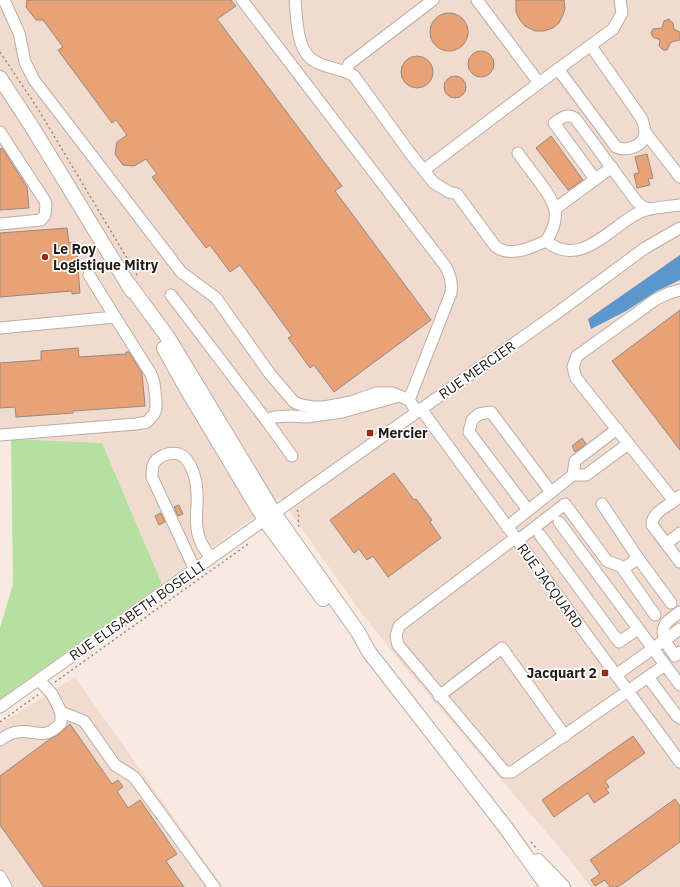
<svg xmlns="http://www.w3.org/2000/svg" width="680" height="887" font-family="'IBM Plex Sans',sans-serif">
<rect width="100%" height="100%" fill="#f9eae1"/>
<g fill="#f1dbce">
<polygon points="0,0 680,0 680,887 591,887 565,854 402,664 360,611 280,498 162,584 102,443 11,439 0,440"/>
<polygon points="75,677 223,887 0,887 0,724"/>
</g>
<polygon fill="#b4e0a0" points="11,439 102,443 162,584 0,699 0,628 13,584"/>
<polygon fill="#5b97cc" points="680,255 680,280 657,291 626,311 591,329 588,319"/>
<g fill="#e8a276" stroke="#978981">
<polygon points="27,0 231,0 236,6 217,19 342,186 335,191 431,320 334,392 314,365 310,368 297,350 288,338 292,336 240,265 230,272 210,245 206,248 152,177 157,174 146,159 134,166 123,165 115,154 117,142 127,135 116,120 112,123 58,50 63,47 43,20 36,20 26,7"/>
<polygon points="516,0 564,0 565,8 563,15 559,23 553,28 544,31 535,31 525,26 520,20 516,12"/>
<circle cx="449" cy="32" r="19"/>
<polygon points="669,19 673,23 674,29 680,32 680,40 671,42 667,50 663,50 659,46 660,40 653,37 651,33 653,29 662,28 664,21"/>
<circle cx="481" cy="64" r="13"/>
<circle cx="417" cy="72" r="16"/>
<circle cx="455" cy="87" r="11"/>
<polygon points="551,136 583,180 568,190 536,148"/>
<polygon points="2,148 27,187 29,208 0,210 0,149"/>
<polygon points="647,154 653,178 648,179 650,185 637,188 634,174 639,173 635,157"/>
<polygon points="67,228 69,243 76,242 80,293 72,294 72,291 0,297 0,233"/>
<polygon points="680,310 680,450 612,361"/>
<polygon points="78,348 79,357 126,354 126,352 129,352 142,373 145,406 73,411 73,413 16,417 15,407 0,408 0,363 41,360 41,351"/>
<polygon points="582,438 586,444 575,452 572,446"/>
<polygon points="394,473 414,500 416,499 432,520 430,522 441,538 388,577 373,556 367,560 359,549 354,553 330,520"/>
<polygon points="179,505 183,514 178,516 174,507"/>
<polygon points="161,513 165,522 159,525 155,516"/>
<polygon points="70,724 112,784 118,780 123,787 117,791 128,808 140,800 177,854 166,861 184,887 44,887 0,825 0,776 50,739 58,735"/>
<polygon points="633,736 645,753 605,781 609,787 606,789 609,793 594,803 588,793 554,817 542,800"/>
<polygon points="675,799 680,806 680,842 618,887 610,887 605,880 595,886 591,880 600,874 590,860"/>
</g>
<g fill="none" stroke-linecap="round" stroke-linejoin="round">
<defs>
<g id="minor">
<polyline points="4,0 19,33 25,62 34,80 181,272 216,298 270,374 294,402 301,405 313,407 324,407 351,402 376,393 393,393 409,400 417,412"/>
<path d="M 242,0 L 446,267 C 451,278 452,282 451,293 L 409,400"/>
<path d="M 295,0 C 297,19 296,52 316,62 C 328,69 342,68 354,76 L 413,157 L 434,183 L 449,192 L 457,194 L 495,246 C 510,258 530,248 546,241"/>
<path d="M 558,69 L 616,147 C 627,152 645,146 645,132 C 645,128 643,123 642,119 L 591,46"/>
<polyline points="346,71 349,64 433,0"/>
<polyline points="539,83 613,29 622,13 620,0"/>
<polyline points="0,132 45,201 46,205 45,215 41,220 0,224"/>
<polyline points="645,132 680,177"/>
<path d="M 518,153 C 524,162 531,171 538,180 C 555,202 563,216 546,241 C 580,269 609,228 638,213 C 650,207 667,207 680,205"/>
<polyline points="424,170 539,83 477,0"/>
<path d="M 595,179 L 554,123 C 562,118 566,113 575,118 L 637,202 L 643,207 L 650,209"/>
<polyline points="555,209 612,167"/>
<polyline points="680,290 669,293 655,300 577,356 573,367 576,378 674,501 680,496"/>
<polyline points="171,295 266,420 275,417 291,416 306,417 342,412 396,397"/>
<polyline points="0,328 115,317 89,275"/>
<polyline points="421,409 680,762"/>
<polyline points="266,420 292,456"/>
<polyline points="0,435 136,424 147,422 154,414 156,408 156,400 154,383 151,374 115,317"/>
<polyline points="573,475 575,461 617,429"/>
<path d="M 674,501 C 666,507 652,513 652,525 L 680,562"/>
<polyline points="602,504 638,558"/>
<polyline points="528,510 469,432 472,420 479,414 491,412 551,492"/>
<polyline points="559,522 680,685"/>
<polyline points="507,527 573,475 586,475 628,444"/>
<polyline points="540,535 619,642 638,629"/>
<polyline points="515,538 399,626 396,636 398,645 505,772 512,772 665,665"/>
<polyline points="517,541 565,504 607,561 620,566 623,569 655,615"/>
<polyline points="666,544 680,533"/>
<polyline points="623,569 638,558 671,603"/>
<path d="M 195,570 L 152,477 C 152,470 152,462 159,458 C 164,454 173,452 179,454 C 192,459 197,482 197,494 C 198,506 195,517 197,528 C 198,540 204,549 211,558"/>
<path d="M 680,612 C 676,615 671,618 667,622 C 657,633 669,647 675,656 L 680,652"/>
<polyline points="616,675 680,629"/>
<polyline points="648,677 677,716 680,718"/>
<polyline points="439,696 502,648 565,736"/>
<polyline points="0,707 557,313 645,248 680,228"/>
<polyline points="61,712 84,721 115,765 134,777 214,887"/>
<path d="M 0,740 C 5,737 11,732 17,732 C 37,729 43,742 61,723 L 61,712 L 52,694 L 39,680"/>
<polyline points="0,876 6,887"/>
</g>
<g id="major">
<polyline points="0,78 32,127 132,291"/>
<polyline points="128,283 169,339 274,513 358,632 369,652 506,828 548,887"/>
<polyline points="164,348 189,393 265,520 323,599"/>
<polyline points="538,861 563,887"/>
</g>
</defs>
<use href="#minor" stroke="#bcada5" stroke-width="13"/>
<use href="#major" stroke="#bcada5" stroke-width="16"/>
<g stroke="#968b85" stroke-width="1.5" stroke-dasharray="2 3" stroke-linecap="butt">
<polyline points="0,52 38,109 137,275"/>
<path d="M 297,510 C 301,516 296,523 300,529"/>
<polyline points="55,682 248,544"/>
<polyline points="0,722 39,694"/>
<polyline points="531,842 538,850"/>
</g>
<use href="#minor" stroke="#fff" stroke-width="11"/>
<use href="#major" stroke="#fff" stroke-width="14"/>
</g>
<g fill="#952c17" stroke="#fff" stroke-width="1.5">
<circle cx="45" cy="257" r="4"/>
<rect x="366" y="429" width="8" height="8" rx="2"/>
<rect x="601" y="669" width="8" height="8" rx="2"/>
</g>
<g text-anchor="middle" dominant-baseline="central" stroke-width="3.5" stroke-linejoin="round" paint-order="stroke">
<g font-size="14" font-weight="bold" fill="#221d1a" stroke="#fff" text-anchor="start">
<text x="53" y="249">Le Roy<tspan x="53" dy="16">Logistique Mitry</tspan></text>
<text x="378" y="433">Mercier</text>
<text x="597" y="673" text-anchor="end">Jacquart 2</text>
</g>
<g font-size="14" fill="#221d1a" stroke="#fff">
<text transform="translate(477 370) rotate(-35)">RUE MERCIER</text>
<text transform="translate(550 586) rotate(54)">RUE JACQUARD</text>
<text transform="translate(137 611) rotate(-35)">RUE ELISABETH BOSELLI</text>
</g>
</g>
</svg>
